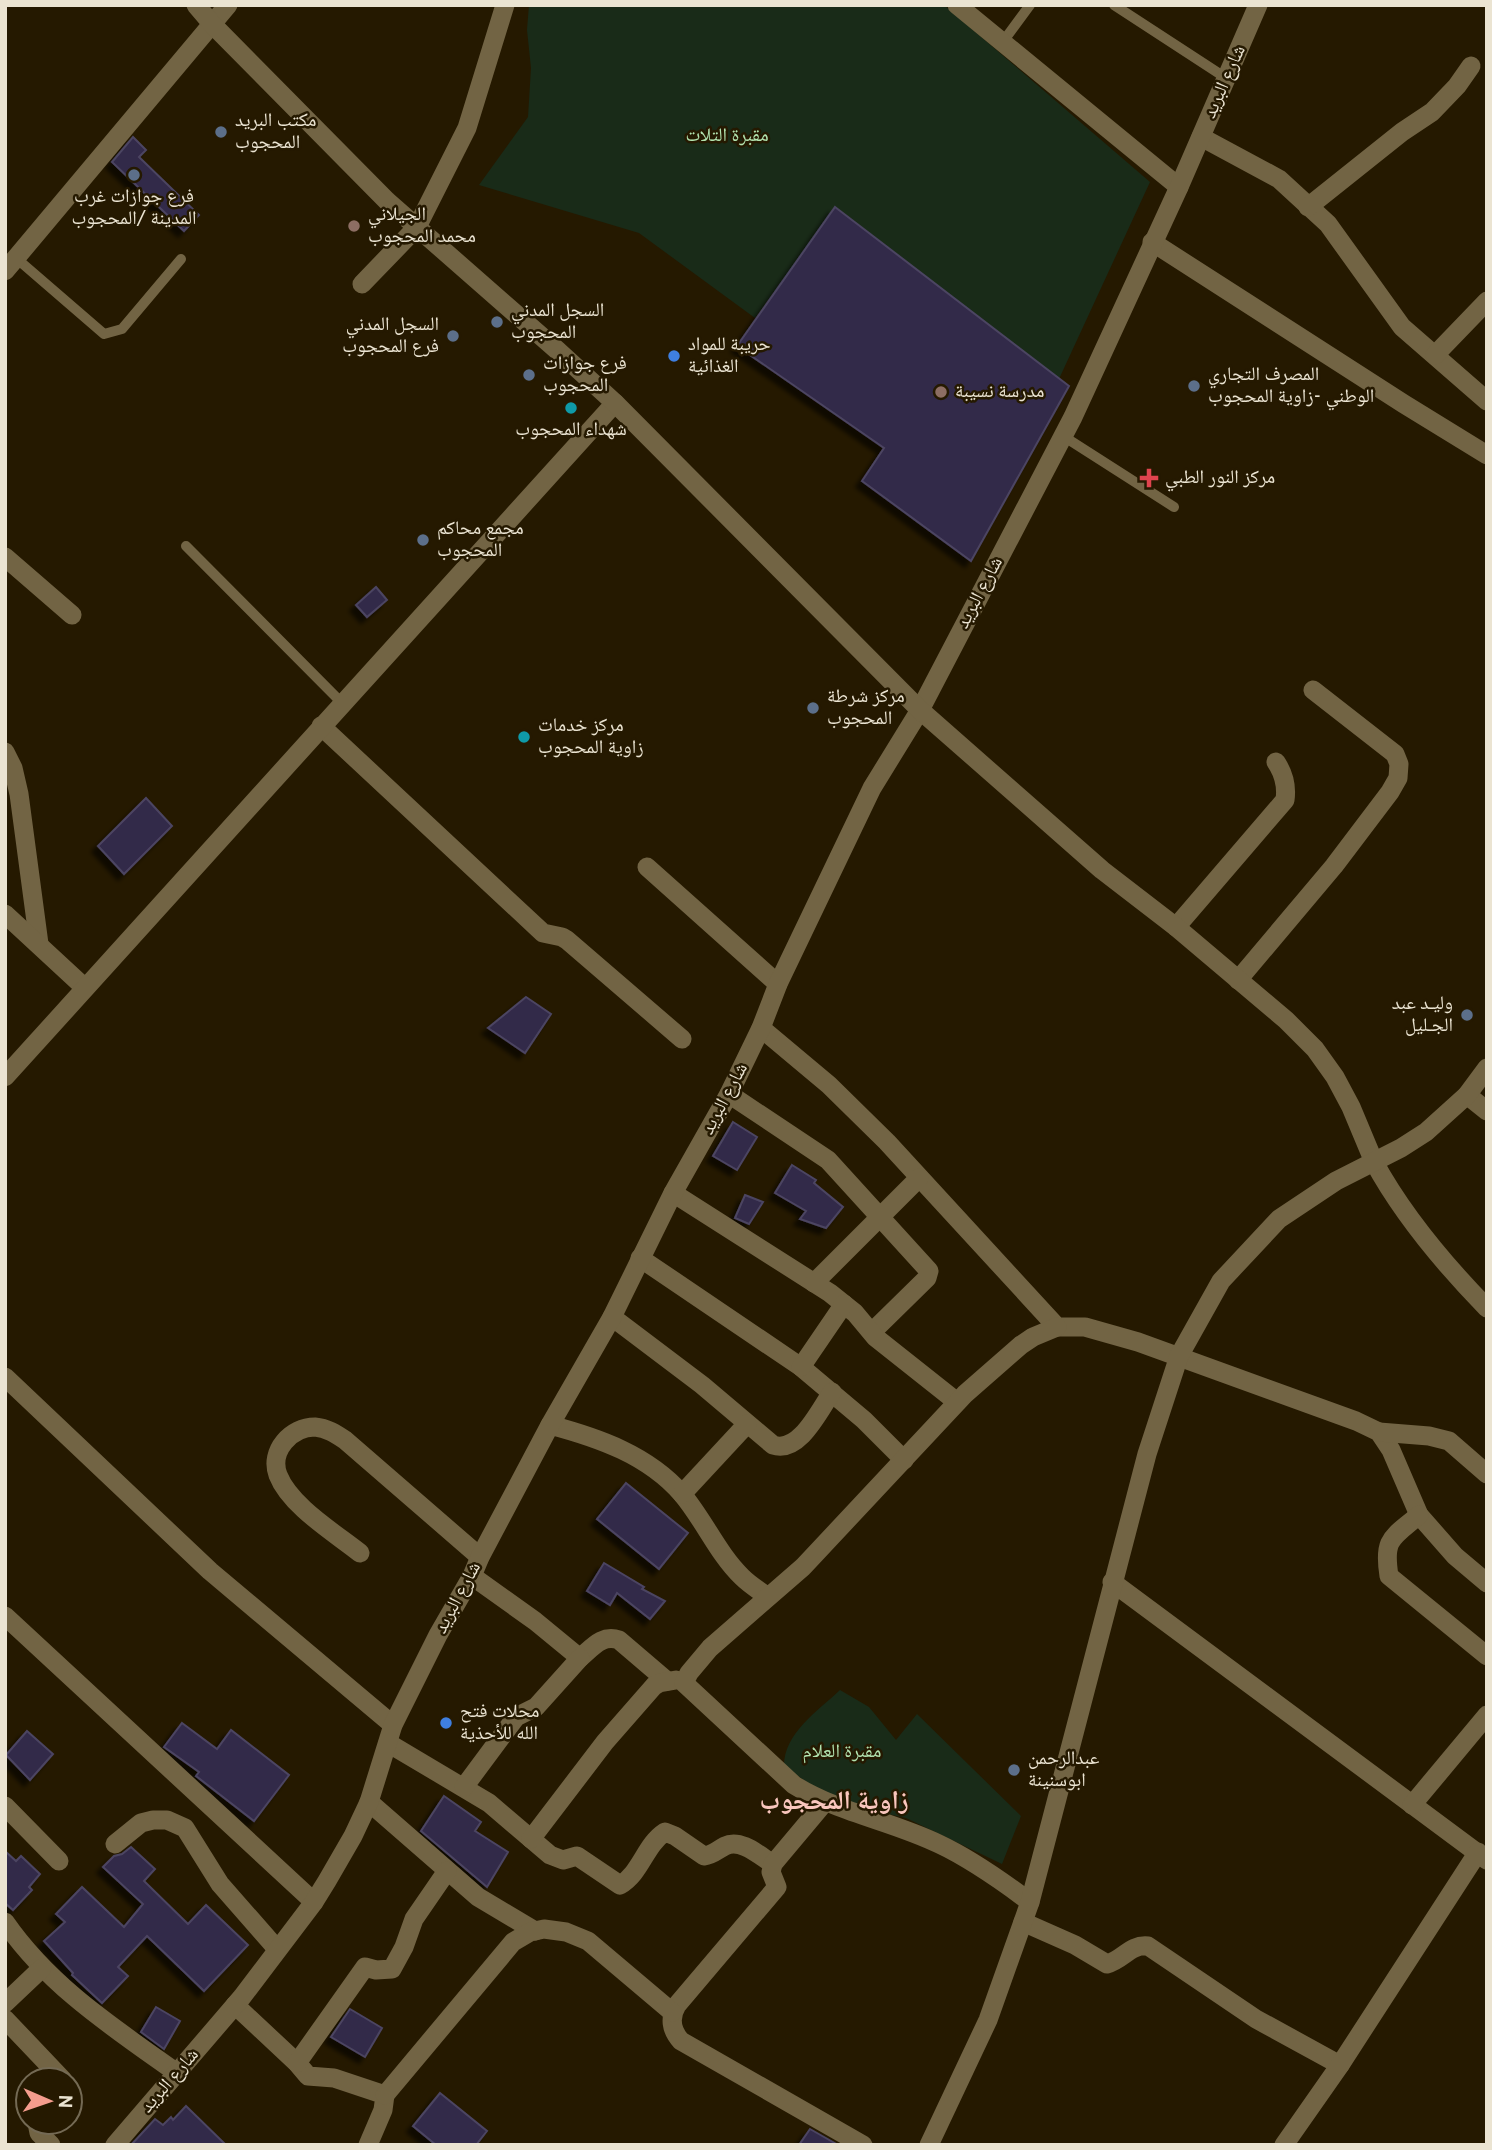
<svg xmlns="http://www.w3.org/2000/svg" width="1492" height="2150" font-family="Overpass,'Noto Naskh Arabic',sans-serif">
<defs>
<filter id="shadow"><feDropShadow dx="-6" dy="6" stdDeviation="2" flood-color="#0009"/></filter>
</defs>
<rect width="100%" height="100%" fill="#251900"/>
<g fill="#192b18">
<polygon points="529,5 944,5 1150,182 1059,379 836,207 755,318 639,233 479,185 528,117 531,68 527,30"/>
<path d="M 840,1690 L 869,1707 L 896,1740 L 917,1714 L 1021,1816 L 1002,1864 L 906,1818 L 834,1802 L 784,1766 C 784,1733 818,1711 840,1690 Z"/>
</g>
<g fill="#332a49" stroke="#4c4562" stroke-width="2" filter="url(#shadow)">
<polygon points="133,137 146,150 139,157 199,215 184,231 112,162"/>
<polygon points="835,207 1069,386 971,561 862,481 884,448 737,346"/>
<polygon points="376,587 387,600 367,617 356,605"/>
<polygon points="146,798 172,826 124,874 98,846"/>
<polygon points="526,997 551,1014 525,1053 488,1028"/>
<polygon points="733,1122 757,1137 737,1170 713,1156"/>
<polygon points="792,1165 816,1180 814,1183 843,1207 826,1228 800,1219 806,1211 775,1193"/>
<polygon points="745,1195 763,1202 749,1224 735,1218"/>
<polygon points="626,1483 688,1533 659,1569 597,1519"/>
<polygon points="604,1563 644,1587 642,1589 665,1601 650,1619 617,1593 610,1605 587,1591"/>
<polygon points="182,1723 217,1749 231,1730 289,1775 254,1821 196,1776 199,1772 164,1747"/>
<polygon points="27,1731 53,1754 30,1780 6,1755"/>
<polygon points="444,1796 481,1822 475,1831 508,1852 487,1887 421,1831"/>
<polygon points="131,1847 155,1869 144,1881 188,1924 206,1905 248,1945 204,1991 147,1936 118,1967 128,1976 102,2003 72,1975 73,1973 44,1941 65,1922 56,1914 82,1887 124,1927 143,1904 103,1867 114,1856 122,1854"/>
<polygon points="5,1851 16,1861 21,1856 40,1874 29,1887 32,1890 13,1910 5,1903"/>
<polygon points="156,2007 180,2021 164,2049 141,2032"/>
<polygon points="350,2009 382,2028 365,2057 331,2037"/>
<polygon points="440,2093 487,2131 476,2145 436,2145 413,2126"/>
<polygon points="186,2106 226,2145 131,2145 155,2119 163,2125 171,2117 173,2120"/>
<polygon points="810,2129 838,2145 799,2145"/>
</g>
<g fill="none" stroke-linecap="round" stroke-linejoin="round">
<g stroke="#726444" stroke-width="10">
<polyline points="1114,5 1226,78"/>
<polyline points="1002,43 1030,5"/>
<polyline points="16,258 104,334 122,329 181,259"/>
<polyline points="1063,436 1174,507"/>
<polyline points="186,546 342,703"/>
</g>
<g stroke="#726444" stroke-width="19">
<polyline points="957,5 1179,187"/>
<polyline points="1201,137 1279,179 1328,224 1402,327 1487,401"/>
<polyline points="1308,207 1402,132 1432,112 1457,86 1471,66"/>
<polyline points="1152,242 1404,404 1487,455"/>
<polyline points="5,271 228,5"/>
<polyline points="362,284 417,227 467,128 505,5"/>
<polyline points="1435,355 1487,301"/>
<polyline points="5,557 72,615"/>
<polyline points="321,726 543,933 562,937 567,940 682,1039"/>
<polyline points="5,752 13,768 19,794 39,944"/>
<polyline points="647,867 778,984"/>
<polyline points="5,914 84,987"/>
<path d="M 1176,927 L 1285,800 C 1287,786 1284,774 1276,762"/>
<polyline points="1238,980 1334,866 1390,792 1398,778 1399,764 1395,754 1313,690"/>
<polyline points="761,1028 829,1085 887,1142 1057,1327 1085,1327 1138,1342 1356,1421 1379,1432 1391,1450 1419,1515 1455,1556 1487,1583"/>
<polyline points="5,1077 615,403"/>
<polyline points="729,1094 828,1160 929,1271 927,1278 872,1332"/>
<polyline points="1467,1095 1487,1111"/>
<path d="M 1374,1162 C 1404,1217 1444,1264 1487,1308"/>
<polyline points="673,1193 830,1293 855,1313 875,1337 957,1402"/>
<polyline points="640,1258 801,1367 864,1420 904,1460"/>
<polyline points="814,1283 919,1178"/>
<path d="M 612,1317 L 702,1385 L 773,1445 C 799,1454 819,1411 832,1392"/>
<polyline points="801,1367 844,1304"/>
<polyline points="5,1377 210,1571 393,1725"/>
<path d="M 550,1425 C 599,1438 648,1455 682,1494 C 704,1520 718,1554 742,1577 C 750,1585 760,1591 768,1597"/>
<polyline points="1379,1432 1429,1436 1449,1441 1487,1474"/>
<polyline points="682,1494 747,1424"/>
<path d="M 1419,1515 C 1392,1538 1383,1538 1389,1576 L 1487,1656"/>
<path d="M 360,1553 C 335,1533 290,1506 278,1475 C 269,1451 291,1427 315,1427 C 327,1428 336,1434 345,1440 L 480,1557"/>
<path d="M 472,1576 L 535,1621 L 580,1658 C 592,1648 602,1634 619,1640 L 667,1681"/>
<polyline points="1112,1582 1487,1860"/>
<polyline points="5,1616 314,1902"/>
<path d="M 388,1743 L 489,1803 L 550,1855 L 563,1860 L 577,1856 L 620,1885 C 641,1873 645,1845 665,1832 L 675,1836 L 704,1856 C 713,1855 717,1850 725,1846 C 741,1838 760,1856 773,1864"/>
<polyline points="464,1787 516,1717 536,1707 580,1658"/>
<polyline points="369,1802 478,1897 535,1931"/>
<path d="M 825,1802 L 773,1864 L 771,1872 L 777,1887 L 677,2005 C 669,2018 671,2030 681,2041 L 863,2145"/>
<polyline points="1412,1805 1487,1715"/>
<polyline points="5,1806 59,1861"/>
<polyline points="531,1839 605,1742 654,1686 659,1683 676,1680"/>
<polyline points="115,1844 141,1823 153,1820 167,1820 185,1828 220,1884 277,1949"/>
<path d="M 1030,1902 C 1002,1881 971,1859 939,1844 C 892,1821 839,1813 794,1785 L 684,1683 L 689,1673 L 710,1648 L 803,1567 L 965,1394 L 1021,1345 L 1033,1337 L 1057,1327"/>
<path d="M 5,1922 C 50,1987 114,2028 177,2073"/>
<path d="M 1023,1922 L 1075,1945 L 1107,1964 C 1123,1960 1130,1944 1148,1946 L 1256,2019 L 1340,2065"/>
<polyline points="5,2003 42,1968"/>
<polyline points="235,2005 297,2063 308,2076 334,2078 385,2095 383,2110 368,2145"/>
<polyline points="5,2019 63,2080"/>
<polyline points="297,2063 365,1967 376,1970 392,1969 404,1947 414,1919 447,1871"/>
<polyline points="385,2095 513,1942 530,1932 544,1929 566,1932 588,1941 672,2012"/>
<polyline points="40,2122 38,2128 39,2133 51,2145"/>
<polyline points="115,2145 242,1997 314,1902 327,1881 353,1836 369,1802 393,1725 438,1635 472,1576 480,1557 550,1425 612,1317 673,1193 729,1094 761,1028 778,984 872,788 920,710 1073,417 1179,187 1258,5"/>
<polyline points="1284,2145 1340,2065 1478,1852"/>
</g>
<g stroke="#726444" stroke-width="19">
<polyline points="196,5 213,25 387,201 557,350 615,403 920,710 1102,870 1176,927 1286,1020 1315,1049 1335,1077 1351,1107 1374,1162"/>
<polyline points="929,2145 988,2020 1030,1902 1147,1454 1179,1356 1221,1281 1279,1219 1336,1181 1401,1148 1426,1132 1467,1095 1487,1068"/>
</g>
</g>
<g fill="#5c6f8a" stroke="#251900" stroke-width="2.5">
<circle cx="221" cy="132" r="7"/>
<circle cx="134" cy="175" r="7"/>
<circle cx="497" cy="322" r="7"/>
<circle cx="453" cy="336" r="7"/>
<circle cx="529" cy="375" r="7"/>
<circle cx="1194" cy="386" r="7"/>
<circle cx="423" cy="540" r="7"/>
<circle cx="813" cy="708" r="7"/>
<circle cx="1467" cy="1015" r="7"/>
<circle cx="1014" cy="1770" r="7"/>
</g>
<g fill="#8d6e63" stroke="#251900" stroke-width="2.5">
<circle cx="354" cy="226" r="7"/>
<circle cx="941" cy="392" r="7"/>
</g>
<g fill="#3f7fe0" stroke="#251900" stroke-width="2.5">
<circle cx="674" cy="356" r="7"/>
<circle cx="446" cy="1723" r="7"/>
</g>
<g fill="#0f9aa8" stroke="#251900" stroke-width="2.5">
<circle cx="571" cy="408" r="7"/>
<circle cx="524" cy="737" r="7"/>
</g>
<path fill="#e0444e" stroke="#251900" stroke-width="2.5" d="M1145.5 467.5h7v7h7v7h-7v7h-7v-7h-7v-7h7z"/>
<g text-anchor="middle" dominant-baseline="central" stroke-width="5" stroke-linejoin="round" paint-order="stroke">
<g font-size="19" fill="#ebe4d2" stroke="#251900">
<text transform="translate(1225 82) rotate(-66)">شارع البريد</text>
<text transform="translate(980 593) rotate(-62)">شارع البريد</text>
<text transform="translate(725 1099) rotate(-62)">شارع البريد</text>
<text transform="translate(458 1598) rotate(-62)">شارع البريد</text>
<text transform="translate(170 2081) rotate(-49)">شارع البريد</text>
</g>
<g font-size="19" fill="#ebe4d2" stroke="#251900" text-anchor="start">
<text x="235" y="121">مكتب البريد<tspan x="235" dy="22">المحجوب</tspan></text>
<text x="134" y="197" text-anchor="middle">فرع جوازات غرب<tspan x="134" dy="22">المدينة /المحجوب</tspan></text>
<text x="368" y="215">الجيلاني<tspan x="368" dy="22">محمد المحجوب</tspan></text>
<text x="511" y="311">السجل المدني<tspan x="511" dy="22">المحجوب</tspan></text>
<text x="439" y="325" text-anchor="end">السجل المدني<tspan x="439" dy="22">فرع المحجوب</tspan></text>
<text x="688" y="345">حريبة للمواد<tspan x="688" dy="22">الغذائية</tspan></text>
<text x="543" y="364">فرع جوازات<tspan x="543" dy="22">المحجوب</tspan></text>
<text x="1208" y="375">المصرف التجاري<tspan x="1208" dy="22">الوطني -زاوية المحجوب</tspan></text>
<text x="955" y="392">مدرسة نسيبة</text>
<text x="571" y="430" text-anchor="middle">شهداء المحجوب</text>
<text x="1165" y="478">مركز النور الطبي</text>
<text x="437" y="529">مجمع محاكم<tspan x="437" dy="22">المحجوب</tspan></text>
<text x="827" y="697">مركز شرطة<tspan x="827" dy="22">المحجوب</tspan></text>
<text x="538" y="726">مركز خدمات<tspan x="538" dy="22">زاوية المحجوب</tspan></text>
<text x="1453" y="1004" text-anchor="end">وليـد عبد<tspan x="1453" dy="22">الجـليل</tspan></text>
<text x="460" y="1712">محلات فتح<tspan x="460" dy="22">الله للأحذية</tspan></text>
<text x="1028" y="1759">عبدالرحمن<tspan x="1028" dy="22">ابوسنينة</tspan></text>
</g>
<g font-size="19" fill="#b2e3af" stroke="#251900">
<text x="727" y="136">مقبرة التلات</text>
<text x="842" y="1752">مقبرة العلام</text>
</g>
<g font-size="26" font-weight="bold" fill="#f9c6bd" stroke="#251900">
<text x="834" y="1802">زاوية المحجوب</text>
</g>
</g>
<rect width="1492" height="2150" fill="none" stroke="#ebe4d2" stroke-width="14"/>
<g transform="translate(49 2101) rotate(92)"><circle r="33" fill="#251900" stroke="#746a54" stroke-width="2"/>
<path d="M0-5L12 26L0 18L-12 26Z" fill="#f59d8e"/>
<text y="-10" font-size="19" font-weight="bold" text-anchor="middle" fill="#ebe4d2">N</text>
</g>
</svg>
